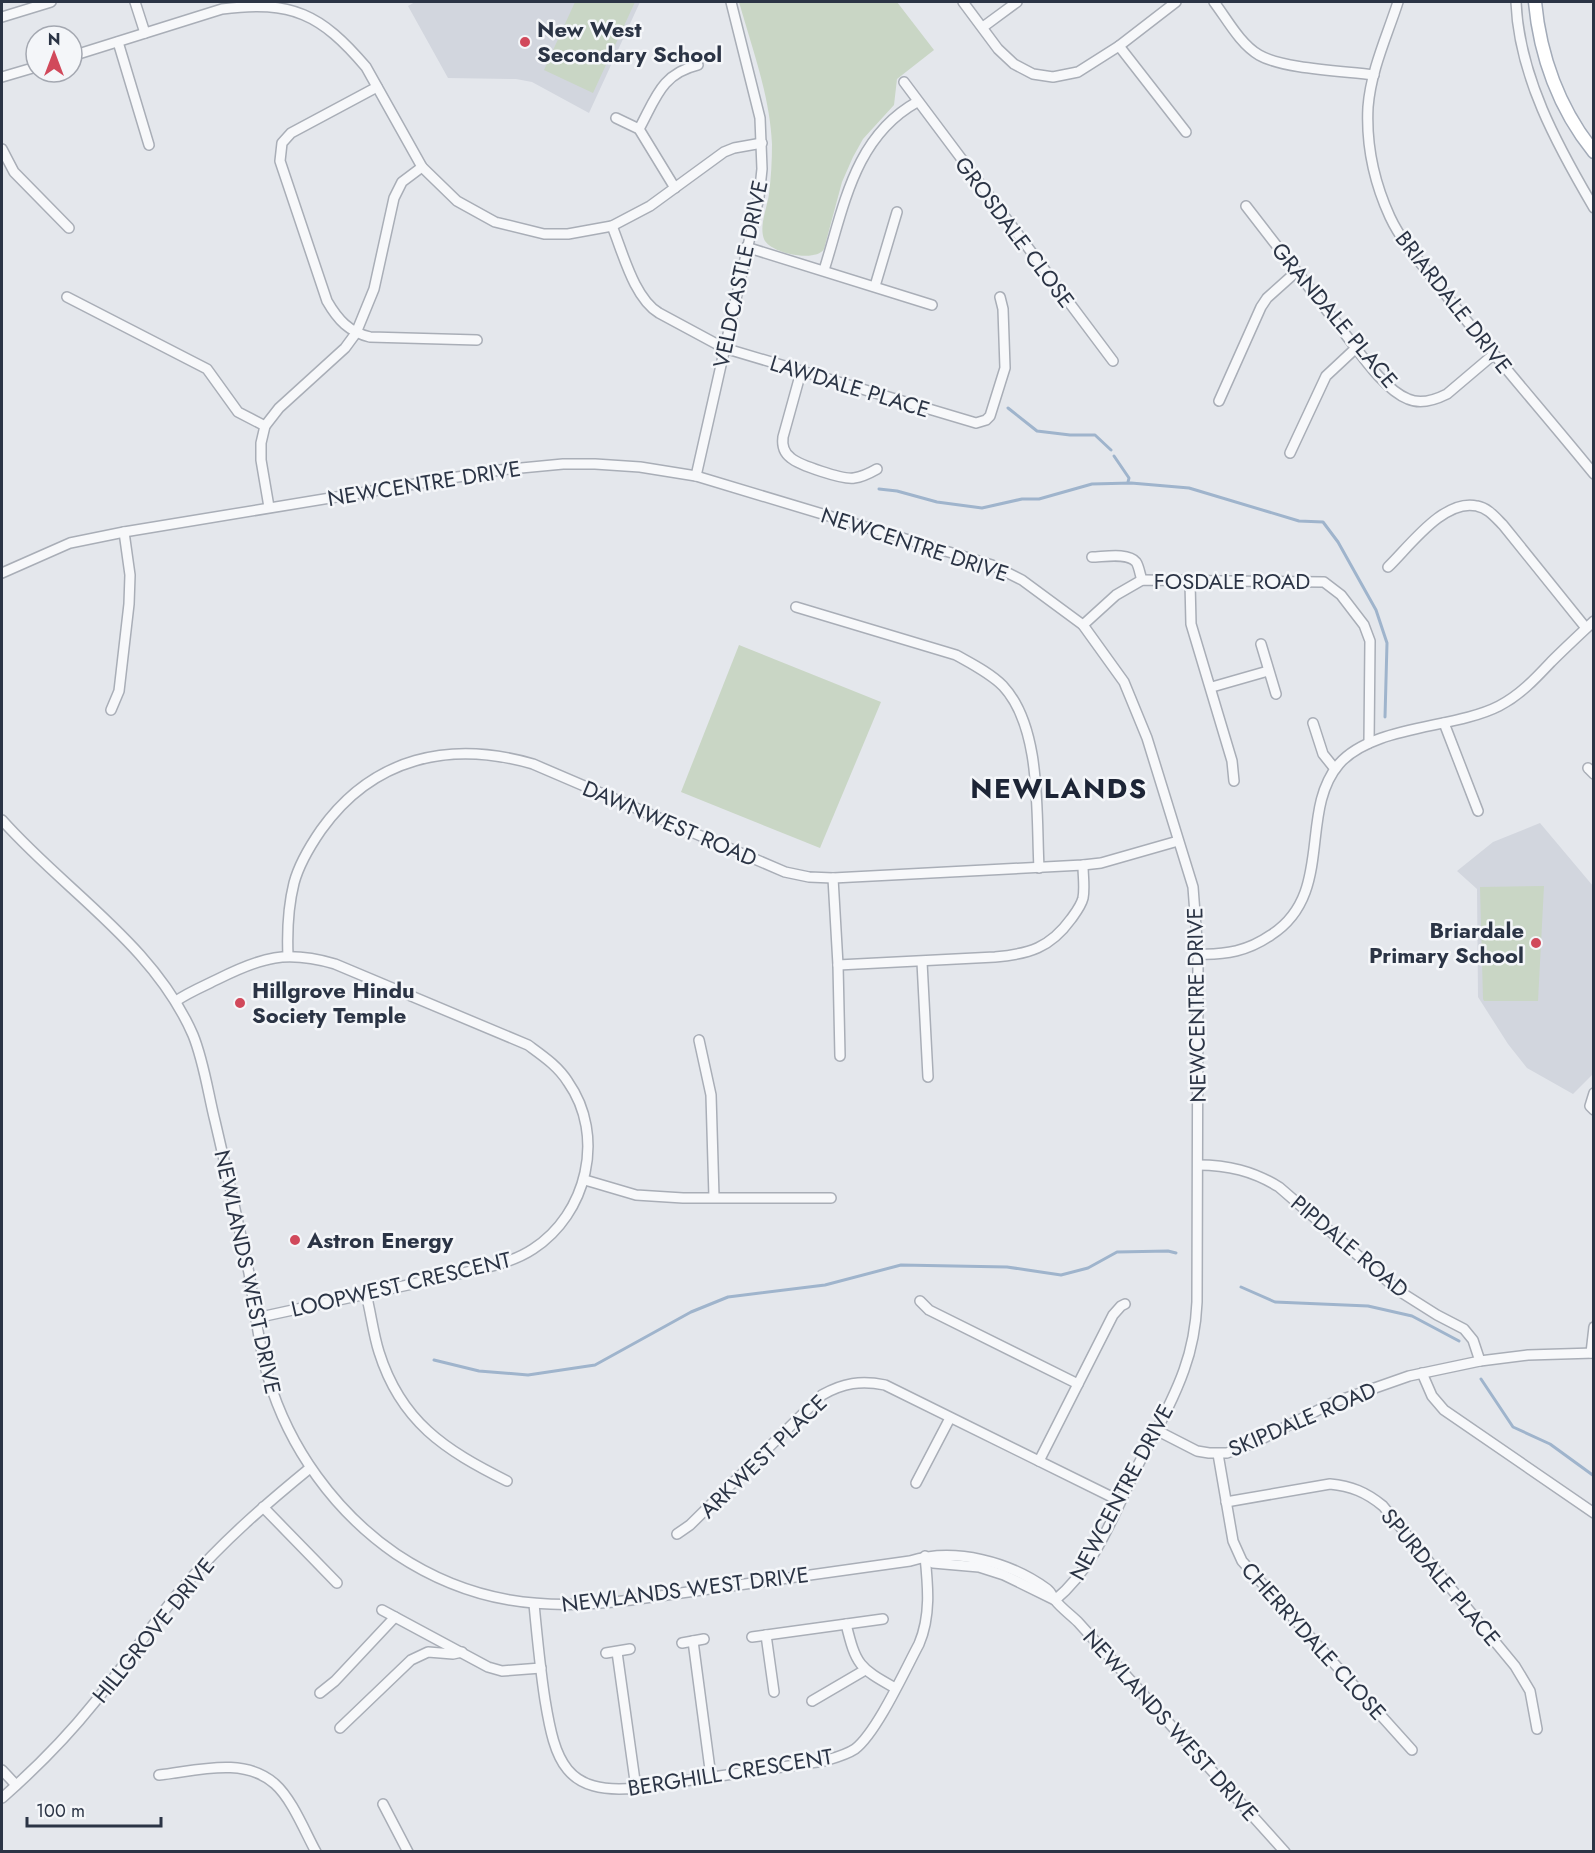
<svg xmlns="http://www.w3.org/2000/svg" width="1595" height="1853" font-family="Jost,sans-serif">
<rect width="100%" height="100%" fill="#e4e7ec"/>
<g fill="#d2d6de">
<polygon points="415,2 640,2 589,113 532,82 516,79 448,78 408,6"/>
<polygon points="1540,823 1593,886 1593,1074 1573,1094 1527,1068 1508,1044 1478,997 1477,889 1457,871 1493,842"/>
</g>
<g fill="#c9d6c5">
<polygon points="575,2 635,2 593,93 544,70"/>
<path d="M 739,2 L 897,2 L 934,50 L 897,79 L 894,105 L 863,139 L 853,157 L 842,182 L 824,249 C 816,263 769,253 764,239 C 759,226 767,208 769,194 C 771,178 772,161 772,144 C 770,96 752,48 739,2 Z"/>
<polygon points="739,645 881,702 820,848 681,792"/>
<polygon points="1544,886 1538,1001 1484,1001 1483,999 1480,887"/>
</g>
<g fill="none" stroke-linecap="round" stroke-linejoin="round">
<g stroke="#9fb4cc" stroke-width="3">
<polyline points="1008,408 1037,431 1070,435 1095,435 1111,450"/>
<polyline points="1114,456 1129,478 1128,482"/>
<polyline points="879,489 897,491 937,502 982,508 1022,499 1039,499 1092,484 1131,483 1189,488 1299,521 1323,522 1338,542 1376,610 1387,643 1385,717"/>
<polyline points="1241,1287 1275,1302 1368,1306 1412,1316 1459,1341"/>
<polyline points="434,1360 479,1371 528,1375 595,1365 691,1312 728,1297 825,1285 901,1265 1007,1267 1061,1275 1088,1268 1117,1252 1168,1251 1176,1253"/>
<polyline points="1481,1379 1513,1427 1550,1444 1594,1476"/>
</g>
<defs>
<g id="minor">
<polyline points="135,2 145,33"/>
<polyline points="963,2 998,49 1014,64 1033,74 1053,77 1078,72 1119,46 1176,2"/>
<path d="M 1214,2 C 1227,19 1240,44 1259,55 C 1283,69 1344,71 1374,75"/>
<path d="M 1398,2 C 1387,36 1371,70 1368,107 C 1366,146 1374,182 1390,217 C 1403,245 1427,270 1446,295 C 1494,356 1545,414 1594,474"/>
<path d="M 1516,2 C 1519,76 1557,145 1594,208"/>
<polyline points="2,17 51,2"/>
<polyline points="983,27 1017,2"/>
<polyline points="118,42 149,145"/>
<polyline points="1119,46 1186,132"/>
<path d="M 72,56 L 222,9 C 292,0 321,14 366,67 L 422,167 L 457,201 L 495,222 L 544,234 L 568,234 L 612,226 L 650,206 L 724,152 L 734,148 L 762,143"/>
<polyline points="2,77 36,67"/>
<polyline points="904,82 1113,361"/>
<path d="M 377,87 L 291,133 L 282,143 L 280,161 L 327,301 C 338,320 349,332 370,337 L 477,340"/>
<polyline points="616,118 639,129 675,188"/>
<path d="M 639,129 C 656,98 661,74 698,65"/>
<polyline points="2,149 14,172 69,228"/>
<path d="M 1246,206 C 1278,247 1310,289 1342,330 C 1358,350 1383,389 1408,399 C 1421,405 1435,400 1447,394 L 1493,355"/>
<path d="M 612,226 C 623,253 634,298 659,313 L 724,348 L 976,423 L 986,420 L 990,416 L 1005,368 L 1003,309 L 1000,297"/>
<polyline points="746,247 932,305"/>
<path d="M 824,270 C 844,207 854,137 917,102"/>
<polyline points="875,286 897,212"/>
<polyline points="67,297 207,369 238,412 265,426"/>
<path d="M 801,372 L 783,437 C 782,445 784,453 791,458 C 799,465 843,480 854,478 C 862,477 870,473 877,469"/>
<polyline points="1219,401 1261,307 1267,298 1296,272"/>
<polyline points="1290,453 1326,376 1356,348"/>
<polyline points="696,476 759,197 762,169 760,118 731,2"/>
<polyline points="269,507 261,460 261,443 265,426 279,408 345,348 356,333 374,289 394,198 402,182 422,167"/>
<path d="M 1092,557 C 1103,557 1128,552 1136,562 C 1139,566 1140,575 1142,580"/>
<path d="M 1388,567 C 1409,547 1444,498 1477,506 C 1488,508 1495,517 1503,525 L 1586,628"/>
<path d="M 2,573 L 70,543 L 124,532 L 500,470 L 563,464 L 595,464 L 640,467 L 696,476 L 992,565 L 1022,580 L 1083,625 L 1124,682 L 1147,738 L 1193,887 L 1198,954 L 1197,1302 C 1196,1325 1192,1348 1184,1370 C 1172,1404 1153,1436 1136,1469 C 1114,1514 1095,1567 1055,1600"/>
<polyline points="1190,582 1191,624 1232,761 1234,781"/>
<path d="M 796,607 L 956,655 C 972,664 990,673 1003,686 C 1042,728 1036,813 1039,868"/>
<polyline points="1083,625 1116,595 1142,580 1324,582 1341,595 1364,625 1370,641 1369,743"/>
<polyline points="1261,644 1276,694"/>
<polyline points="1212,687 1268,671"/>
<polyline points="111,710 119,691 129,604 130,575 124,532"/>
<polyline points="1313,723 1323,754 1335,769"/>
<polyline points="1444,723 1478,811"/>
<polyline points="1588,768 1594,774"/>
<path d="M 2,820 C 65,891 154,945 193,1035 C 204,1062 208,1093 215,1121 C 227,1172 238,1222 249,1273 C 255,1308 258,1344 268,1377 C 289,1448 335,1512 396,1554 C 471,1604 544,1611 631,1600 L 910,1561 C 955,1547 1010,1562 1047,1589 C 1051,1592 1052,1595 1055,1600 C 1061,1608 1071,1615 1078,1622 L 1285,1852"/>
<polyline points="833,878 838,965 840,1056"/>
<path d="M 1198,954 C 1226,955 1248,951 1271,935 C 1335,894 1298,812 1339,764 C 1373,725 1454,729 1499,706 C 1520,695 1535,679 1551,662 C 1565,648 1579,635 1594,621"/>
<path d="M 288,956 C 287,932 288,907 294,883 C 299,864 310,846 321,830 C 373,757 450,740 533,764 L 785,872 L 809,877 L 833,878 L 1083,865 L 1101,863 L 1178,841"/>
<polyline points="922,962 928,1077"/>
<path d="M 838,965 L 995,957 C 1029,954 1050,948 1071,919 C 1076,912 1081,906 1083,898 C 1085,888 1083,876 1083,865"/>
<path d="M 176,1001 C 189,992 204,986 218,979 C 262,957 286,950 335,964 L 528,1045 C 543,1056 558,1066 568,1082 C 606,1136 587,1214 533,1249 C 515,1261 493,1266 472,1271 L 256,1318"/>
<polyline points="699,1040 711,1095 714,1197"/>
<polyline points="1594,1093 1590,1106 1594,1110"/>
<path d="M 1198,1165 C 1228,1165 1253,1171 1279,1187 L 1399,1291 L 1437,1315 L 1464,1329 L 1473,1340 L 1480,1361"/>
<polyline points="585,1180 636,1195 683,1198 831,1198"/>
<path d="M 366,1294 C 371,1313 373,1333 379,1352 C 401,1422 445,1450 507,1481"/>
<polyline points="920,1301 929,1310 1078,1384"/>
<polyline points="1591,1353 1594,1327"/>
<polyline points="1422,1373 1432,1396 1444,1410 1594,1513"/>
<polyline points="1156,1430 1197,1451 1209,1453 1227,1453 1256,1442 1332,1403 1409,1376 1480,1361 1528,1355 1594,1353"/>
<polyline points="1218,1454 1233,1541 1242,1561 1412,1750"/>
<polyline points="1039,1461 1113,1315 1121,1306 1125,1304"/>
<polyline points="916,1483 950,1418"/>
<path d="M 1226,1502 L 1330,1484 C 1351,1486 1366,1492 1383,1506 L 1515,1666 L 1530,1691 L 1537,1729"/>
<polyline points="263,1507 337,1583"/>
<path d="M 677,1534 L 690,1525 L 822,1395 C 843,1383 861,1380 885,1385 L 1120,1501"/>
<polyline points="933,1563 979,1567 1004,1575 1055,1600"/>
<path d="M 534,1604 C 537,1636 540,1668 545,1700 C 555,1761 565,1795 636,1788 L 824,1761 C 834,1758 846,1755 855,1749 C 877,1732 905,1670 919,1644 C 931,1616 928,1586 925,1556"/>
<polyline points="382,1610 488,1667 502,1671 541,1668"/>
<path d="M 846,1624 C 856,1665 859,1668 895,1688"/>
<polyline points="766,1635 774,1692"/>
<polyline points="752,1637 883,1619"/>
<polyline points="693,1641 711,1777"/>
<polyline points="682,1643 704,1639"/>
<polyline points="617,1652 636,1788"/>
<polyline points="606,1653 630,1649"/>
<polyline points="320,1693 335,1681 395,1617"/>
<polyline points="812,1701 865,1670"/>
<polyline points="340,1728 411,1660 428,1652 453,1654 462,1652"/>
<polyline points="2,1770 16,1785"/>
<path d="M 159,1775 C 196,1771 244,1756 275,1784 C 292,1799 305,1832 316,1852"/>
<path d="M 2,1798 C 35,1769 66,1738 94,1703 C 126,1664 153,1622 186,1584 C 223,1541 266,1504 310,1468"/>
<polyline points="383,1804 408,1852"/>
</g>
<path id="major" d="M 1535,2 C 1540,56 1559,109 1594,152"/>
</defs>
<use href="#minor" stroke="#a9aeb7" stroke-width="12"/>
<use href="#major" stroke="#a3abb8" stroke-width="15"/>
<use href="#minor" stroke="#f7f8fa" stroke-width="9"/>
<use href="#major" stroke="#fff" stroke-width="12"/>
</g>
<g fill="#d1495b" stroke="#f4f6f9" stroke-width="2">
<circle cx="525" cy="42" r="6"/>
<circle cx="1536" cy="943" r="6"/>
<circle cx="240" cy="1003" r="6"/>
<circle cx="295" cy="1240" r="6"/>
</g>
<g text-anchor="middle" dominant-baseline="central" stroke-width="5" stroke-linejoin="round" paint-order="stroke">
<g font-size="22" font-weight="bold" fill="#2b3445" stroke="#f4f6f9" text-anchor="start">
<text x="537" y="29">New West<tspan x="537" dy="25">Secondary School</tspan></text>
<text x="1524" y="930" text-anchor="end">Briardale<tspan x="1524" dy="25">Primary School</tspan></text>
<text x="252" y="990">Hillgrove Hindu<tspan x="252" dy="25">Society Temple</tspan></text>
<text x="307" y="1240">Astron Energy</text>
</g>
<g font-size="22" fill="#2b3445" stroke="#f4f6f9">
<text transform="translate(1015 232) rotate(53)">GROSDALE CLOSE</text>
<text transform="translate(740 274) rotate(-78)">VELDCASTLE DRIVE</text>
<text transform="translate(1454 302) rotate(52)">BRIARDALE DRIVE</text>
<text transform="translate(1335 315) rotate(50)">GRANDALE PLACE</text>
<text transform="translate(850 386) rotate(17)">LAWDALE PLACE</text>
<text transform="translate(424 483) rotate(-9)">NEWCENTRE DRIVE</text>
<text transform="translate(915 544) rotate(18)">NEWCENTRE DRIVE</text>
<text x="1232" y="581">FOSDALE ROAD</text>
<text transform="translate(670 823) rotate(23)">DAWNWEST ROAD</text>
<text transform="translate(1196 1005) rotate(-91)">NEWCENTRE DRIVE</text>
<text transform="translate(1350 1246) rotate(40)">PIPDALE ROAD</text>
<text transform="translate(248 1272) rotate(78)">NEWLANDS WEST DRIVE</text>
<text transform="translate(401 1284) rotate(-13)">LOOPWEST CRESCENT</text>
<text transform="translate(1302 1419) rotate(-23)">SKIPDALE ROAD</text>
<text transform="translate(763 1456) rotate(-44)">ARKWEST PLACE</text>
<text transform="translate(1121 1492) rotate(-62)">NEWCENTRE DRIVE</text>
<text transform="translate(1441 1577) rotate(50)">SPURDALE PLACE</text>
<text transform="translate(685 1589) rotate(-7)">NEWLANDS WEST DRIVE</text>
<text transform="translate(153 1630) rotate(-51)">HILLGROVE DRIVE</text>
<text transform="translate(1314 1641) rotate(48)">CHERRYDALE CLOSE</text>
<text transform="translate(1171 1725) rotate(48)">NEWLANDS WEST DRIVE</text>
<text transform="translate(730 1772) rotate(-9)">BERGHILL CRESCENT</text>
</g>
<g font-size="28" font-weight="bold" letter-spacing="1.5" fill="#1d2536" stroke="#f4f6f9">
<text x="1059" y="788">NEWLANDS</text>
</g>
</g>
<rect width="1595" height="1853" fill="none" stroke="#2b3445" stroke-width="6"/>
<g transform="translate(54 54)"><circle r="28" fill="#f4f6f9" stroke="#a4a8b1" stroke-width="1.5"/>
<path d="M0-4.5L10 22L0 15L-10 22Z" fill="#d1495b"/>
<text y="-9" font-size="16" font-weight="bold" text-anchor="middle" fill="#2b3445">N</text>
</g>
<path d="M27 1817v9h134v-9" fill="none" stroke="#2b3445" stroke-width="3"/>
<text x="36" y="1817" font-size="18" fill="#2b3445" stroke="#f4f6f9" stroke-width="4.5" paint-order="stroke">100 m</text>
</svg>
